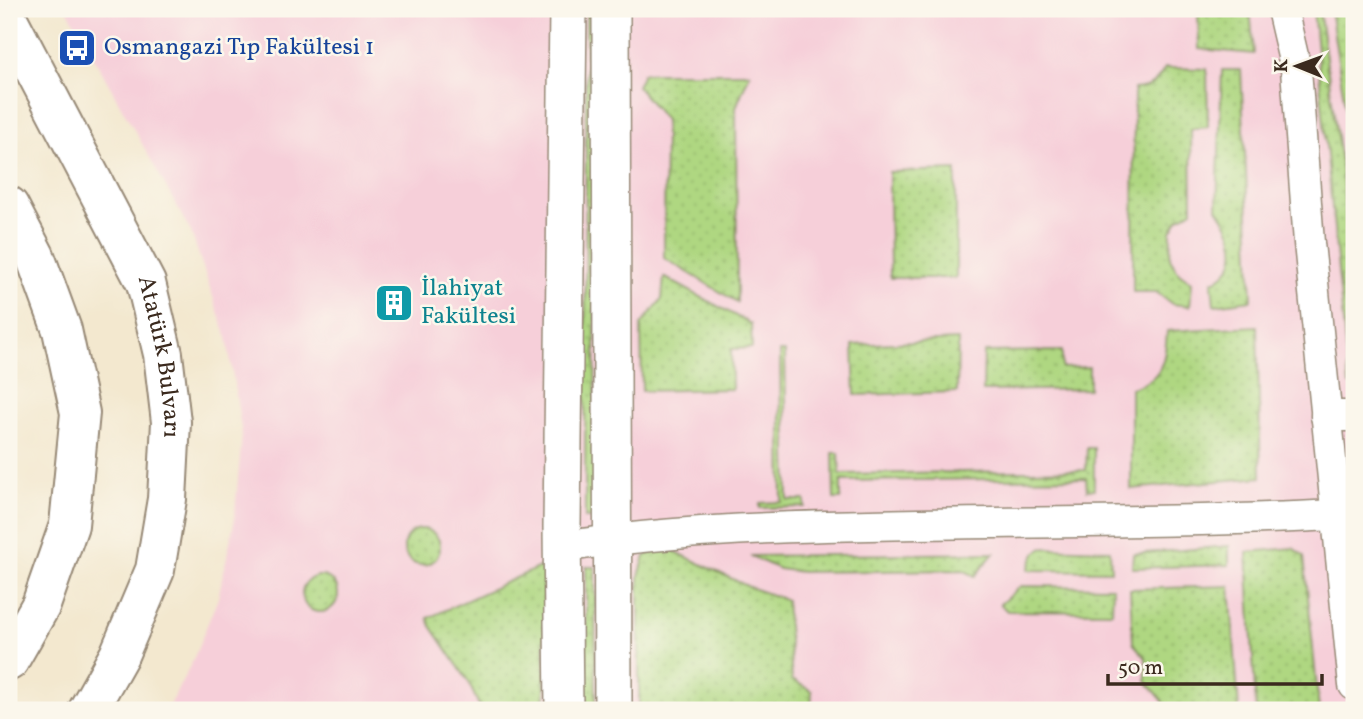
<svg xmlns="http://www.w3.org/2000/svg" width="1363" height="719" font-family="Vollkorn,serif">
<defs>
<pattern id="grass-dots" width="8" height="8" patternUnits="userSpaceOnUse" patternTransform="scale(1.75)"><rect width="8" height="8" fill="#afd781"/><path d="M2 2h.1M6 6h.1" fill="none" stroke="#97b96f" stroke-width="1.8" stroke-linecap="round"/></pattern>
</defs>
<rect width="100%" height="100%" fill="#fbf7ec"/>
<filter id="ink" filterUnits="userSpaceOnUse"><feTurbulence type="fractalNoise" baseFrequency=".0143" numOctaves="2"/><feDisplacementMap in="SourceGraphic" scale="14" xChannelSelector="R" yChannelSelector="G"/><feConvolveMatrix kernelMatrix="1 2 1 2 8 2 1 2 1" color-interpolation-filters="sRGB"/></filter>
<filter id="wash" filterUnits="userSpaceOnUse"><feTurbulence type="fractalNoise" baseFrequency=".00686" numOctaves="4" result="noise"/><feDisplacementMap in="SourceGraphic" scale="28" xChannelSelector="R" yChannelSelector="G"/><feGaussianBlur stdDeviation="1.57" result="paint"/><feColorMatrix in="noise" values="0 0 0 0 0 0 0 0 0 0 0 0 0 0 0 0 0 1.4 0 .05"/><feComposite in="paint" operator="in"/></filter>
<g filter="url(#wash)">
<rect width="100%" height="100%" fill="#f3e8cf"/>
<polygon fill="#f6cfd9" points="67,9 1354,9 1354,710 167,710 193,660 218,598 234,523 242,435 227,338 191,232"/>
<g fill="url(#grass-dots)" stroke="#758050" stroke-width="2">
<polygon points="586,9 594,9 596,518 585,518"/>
<polygon points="1198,9 1250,9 1254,54 1199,49"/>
<polygon points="1313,9 1319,9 1320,16 1341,164 1354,299 1354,385 1349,385"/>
<polygon points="1330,9 1354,9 1354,157 1353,157"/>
<path d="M 1165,68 L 1207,69 L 1208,127 L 1191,129 L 1192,210 L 1178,219 L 1171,231 L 1170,258 L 1179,273 L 1192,282 L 1190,306 L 1172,304 L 1156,292 L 1133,292 L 1134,89 C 1151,88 1157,82 1165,68 Z"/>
<path d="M 1222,70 L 1241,70 L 1252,300 L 1214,305 L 1212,282 C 1247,264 1235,234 1217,208 Z"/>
<polygon points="643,73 750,73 736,107 737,302 664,258 665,120 637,86"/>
<polygon points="956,170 956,278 890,278 889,172"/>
<polygon points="664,277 751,324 752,348 731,349 732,389 642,391 641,325 662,299"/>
<path d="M 1257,326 L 1261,477 L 1131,489 L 1131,388 C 1163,380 1165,360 1167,331 Z"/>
<polygon points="958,340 957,392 855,395 853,345"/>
<polygon points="1062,351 1062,368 1089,367 1089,389 983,391 984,352"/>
<polygon points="780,352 785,352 788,500 805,500 805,507 760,508 760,503 782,502"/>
<polygon points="1087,448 1094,448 1094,489 1087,490 1086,478 841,481 841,499 834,499 833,453 839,453 840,474 1086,470"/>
<circle cx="422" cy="547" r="18"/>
<polygon points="1229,546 1229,565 1132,568 1133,554"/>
<polygon points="1043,548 1110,550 1111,571 1028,570 1035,553"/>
<polygon points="1293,548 1304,556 1319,710 1256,710 1247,552"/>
<polygon points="658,550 672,550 749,587 786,600 792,680 812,691 811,710 639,710 639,576 645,556"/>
<polygon points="994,553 975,576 963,570 802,572 779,569 750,556"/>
<polygon points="544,565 545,710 481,710 468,681 431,626 428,618"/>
<polygon points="586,567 595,567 596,710 586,710"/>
<circle cx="320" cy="594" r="18"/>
<polygon points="1021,586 1113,587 1112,612 1007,611 1000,604"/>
<polygon points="1230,586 1239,710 1164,710 1163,701 1146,681 1146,658 1133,643 1130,589"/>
</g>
</g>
<g filter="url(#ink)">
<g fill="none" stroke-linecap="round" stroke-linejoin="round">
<defs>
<g id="minor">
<polyline points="1282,9 1296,69 1309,243 1354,685"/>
<polyline points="1326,416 1354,416"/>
<path d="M 562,547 C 680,529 798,526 917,524 C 1057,522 1197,522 1337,515"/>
</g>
<g id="tertiary">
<polyline points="611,9 613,710"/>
<polyline points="564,710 562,527 568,9"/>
</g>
<g id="trunk">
<path id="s1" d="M 9,21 L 146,283 L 163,354 L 171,422 L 167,499 L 155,570 L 119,655 L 88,710"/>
<polyline points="9,206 35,256 62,330 80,413 69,525 41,605 9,661"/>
</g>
</defs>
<use href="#minor" stroke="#978976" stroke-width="33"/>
<use href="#tertiary" stroke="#978976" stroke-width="40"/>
<use href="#trunk" stroke="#978976" stroke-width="42"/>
<use href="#minor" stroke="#fff" stroke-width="30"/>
<use href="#tertiary" stroke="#fff" stroke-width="37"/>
<use href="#trunk" stroke="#fff" stroke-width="38"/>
</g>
</g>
<defs>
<symbol id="bus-square" viewBox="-11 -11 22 22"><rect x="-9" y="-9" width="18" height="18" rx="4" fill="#1a4fb4" stroke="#fbf7ec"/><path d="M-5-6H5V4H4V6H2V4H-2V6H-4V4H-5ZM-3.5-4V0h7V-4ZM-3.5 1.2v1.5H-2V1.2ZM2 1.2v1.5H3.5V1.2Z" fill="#fff"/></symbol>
<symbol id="building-square" viewBox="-11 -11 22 22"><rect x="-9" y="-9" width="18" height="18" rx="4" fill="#0f9aa8" stroke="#fbf7ec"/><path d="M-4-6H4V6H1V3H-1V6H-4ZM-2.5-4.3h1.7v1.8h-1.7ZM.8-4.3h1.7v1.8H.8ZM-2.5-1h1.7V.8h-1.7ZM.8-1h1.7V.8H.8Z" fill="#fff"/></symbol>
</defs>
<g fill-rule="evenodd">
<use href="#bus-square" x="55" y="26" width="44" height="44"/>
<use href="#building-square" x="372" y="281" width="44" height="44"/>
</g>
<g text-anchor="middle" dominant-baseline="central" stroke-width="5" stroke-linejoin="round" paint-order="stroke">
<g font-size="24" fill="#164399" stroke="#fbf7ec" text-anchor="start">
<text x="104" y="48">Osmangazi Tıp Fakültesi 1</text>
</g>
<g font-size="24" fill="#0d838f" stroke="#fbf7ec" text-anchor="start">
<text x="421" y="289">İlahiyat<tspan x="421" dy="28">Fakültesi</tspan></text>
</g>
<g font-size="24" fill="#3b2a1e" stroke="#fbf7ec">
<text stroke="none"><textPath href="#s1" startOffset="371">Atatürk Bulvarı</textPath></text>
</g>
</g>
<rect width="1363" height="719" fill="none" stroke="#fbf7ec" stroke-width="35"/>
<g transform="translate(1297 66) rotate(271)" stroke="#fbf7ec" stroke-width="5" paint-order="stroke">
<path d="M0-5L12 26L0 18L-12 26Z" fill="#3b2a1e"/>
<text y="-10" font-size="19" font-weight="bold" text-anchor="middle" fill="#3b2a1e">K</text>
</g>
<path d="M1108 674v10h214v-10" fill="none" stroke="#3b2a1e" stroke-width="3.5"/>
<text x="1118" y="674" font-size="21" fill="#3b2a1e" stroke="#fbf7ec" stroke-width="5" paint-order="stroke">50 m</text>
</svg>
